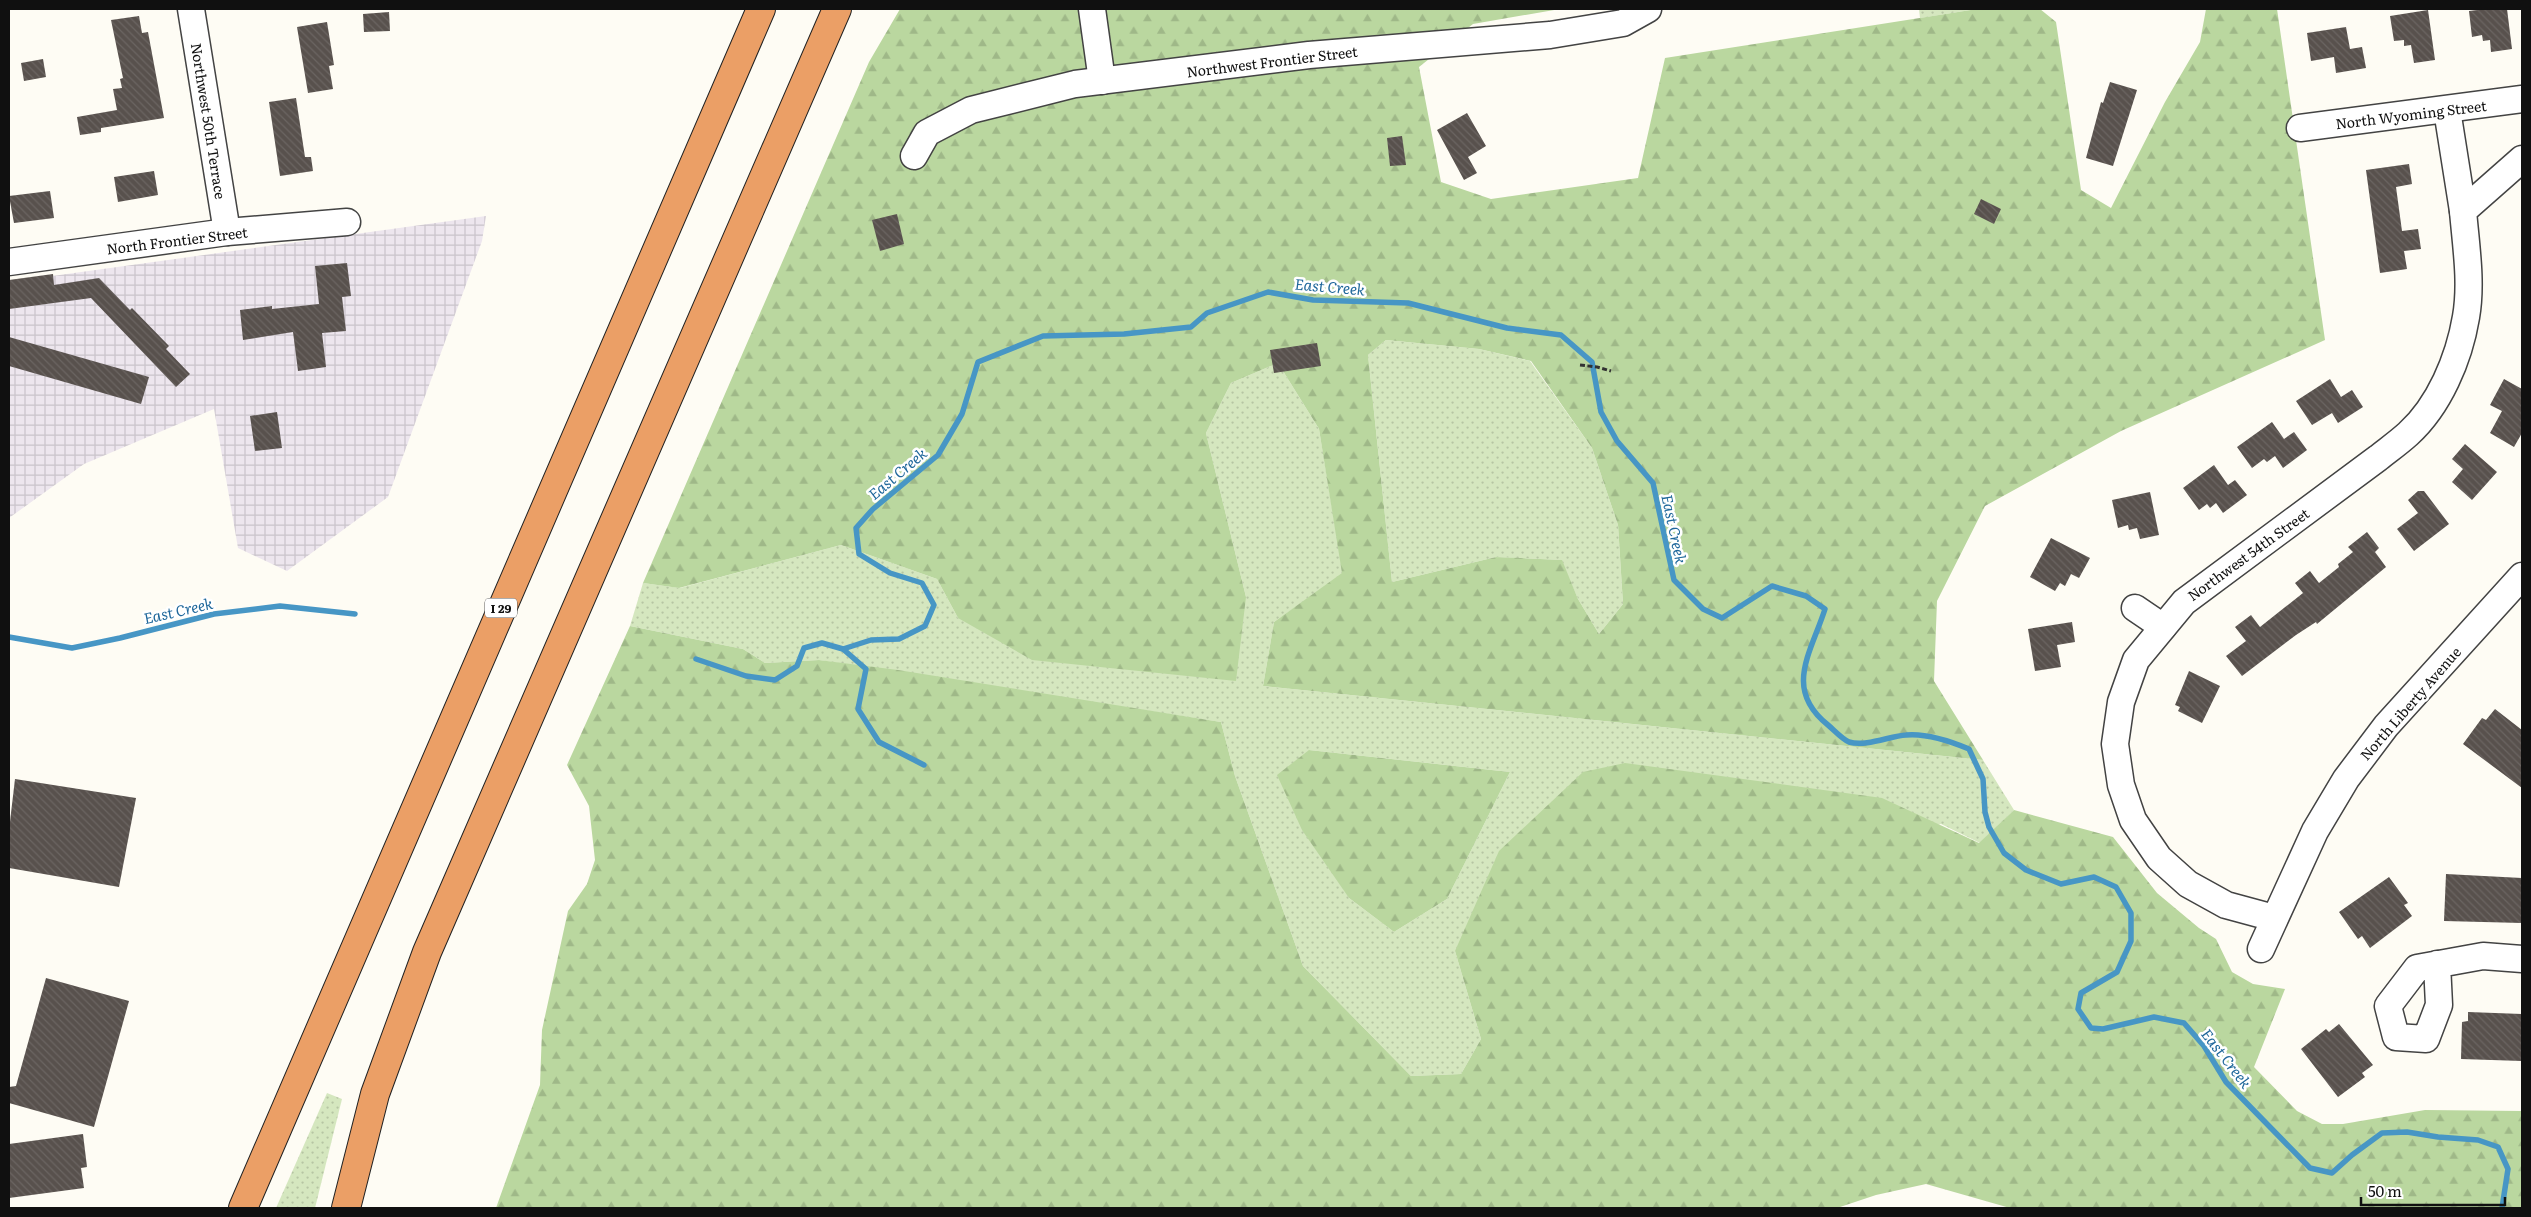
<svg xmlns="http://www.w3.org/2000/svg" width="2531" height="1217" font-family="Literata,serif">
<defs>
<pattern id="industrial-grid" width="8" height="8" patternUnits="userSpaceOnUse" patternTransform="scale(1.25)"><rect width="8" height="8" fill="#ede6ee"/><path d="M0 4h8M4 0v8" fill="none" stroke="#cac4cb"/></pattern>
<pattern id="grass-dots" width="8" height="8" patternUnits="userSpaceOnUse" patternTransform="scale(1.25)"><rect width="8" height="8" fill="#d5e7bf"/><path d="M2 2h.1M6 6h.1" fill="none" stroke="#b6c5a3" stroke-width="1.8" stroke-linecap="round"/></pattern>
<pattern id="forest-firs" width="22" height="20" patternUnits="userSpaceOnUse" patternTransform="scale(1.25)"><rect width="22" height="20" fill="#bad79f"/><path d="M5 1l3.5 6h-7zM16 11l3.5 6h-7z" fill="#9fb888"/></pattern>
<pattern id="building-back-hatch" width="6" height="6" patternUnits="userSpaceOnUse" patternTransform="scale(1.25)"><rect width="6" height="6" fill="#58514d"/><path d="M-1 5l2 2M0 0l6 6M5-1l2 2" fill="none" stroke="#6b6562"/></pattern>
</defs>
<rect width="100%" height="100%" fill="#fefcf4"/>
<polygon fill="url(#industrial-grid)" points="486,216 482,241 388,497 287,571 238,548 214,409 84,464 9,518 9,282"/>
<g fill="url(#grass-dots)" fill-rule="evenodd">
<polygon points="1919,9 1977,9 1920,18"/>
<polygon points="1386,340 1479,349 1530,361 1592,448 1618,525 1623,604 1599,634 1578,599 1561,560 1496,557 1392,582 1368,355"/>
<path d="M 1278,363 L 1319,429 L 1343,574 L 1274,622 L 1263,686 L 1983,760 L 2014,810 L 1980,843 L 1941,824 L 1455,951 L 1481,1039 L 1461,1074 L 1411,1076 L 1303,966 L 1235,776 L 1221,722 L 819,660 L 765,663 L 743,649 L 630,626 L 643,583 L 680,588 L 841,545 L 937,579 L 958,618 L 1246,597 L 1206,433 L 1231,383 ZM 1309,750 L 1510,772 L 1447,899 L 1394,932 L 1349,898 Z"/>
<polygon points="327,1093 342,1099 315,1208 276,1208"/>
</g>
<g fill="url(#forest-firs)" fill-rule="evenodd">
<path d="M 900,9 L 1560,9 L 1473,24 L 1419,67 L 1441,182 L 1491,199 L 1638,178 L 1665,58 L 1977,9 L 2040,9 L 2056,22 L 2081,190 L 2111,208 L 2165,102 L 2200,42 L 2206,9 L 2277,9 L 2325,340 L 2121,431 L 1985,506 L 1937,601 L 1934,681 L 1983,760 L 1263,686 L 1274,622 L 1342,573 L 1319,429 L 1278,363 L 1231,383 L 1206,433 L 1246,597 L 1236,681 L 1032,660 L 958,618 L 937,579 L 841,545 L 679,588 L 643,583 L 869,62 ZM 1386,340 L 1479,349 L 1531,361 L 1592,448 L 1618,525 L 1623,604 L 1599,634 L 1578,599 L 1562,560 L 1496,557 L 1392,582 L 1368,355 Z"/>
<polygon points="630,626 743,649 765,663 819,660 898,670 1221,722 1235,776 1303,966 1411,1076 1461,1074 1481,1039 1455,951 1499,851 1583,772 1625,763 1882,798 1979,843 2014,810 2113,837 2157,893 2199,928 2216,939 2232,972 2253,984 2285,989 2254,1067 2297,1111 2322,1124 2343,1124 2425,1110 2522,1111 2522,1208 2010,1208 1926,1184 1876,1195 1837,1208 496,1208 540,1085 542,1030 568,911 587,884 595,860 589,806 567,765"/>
<polygon points="1309,750 1510,772 1447,899 1394,932 1349,898 1302,830 1277,775"/>
</g>
<g fill="none" stroke-linecap="round" stroke-linejoin="round">
<g stroke="#4796c5" stroke-width="5.5">
<polyline points="9,637 72,648 120,638 214,614 280,606 355,614"/>
<polyline points="843,649 866,669 858,709 879,742 924,765"/>
<path d="M 696,659 L 746,676 L 775,680 L 797,666 L 804,648 L 822,643 L 843,649 L 871,640 L 899,639 L 925,626 L 934,605 L 922,583 L 890,573 L 859,554 L 856,528 L 873,509 L 938,455 L 962,414 L 978,362 L 1043,336 L 1124,334 L 1191,327 L 1207,313 L 1268,292 L 1313,300 L 1408,303 L 1507,328 L 1561,335 L 1592,362 L 1601,412 L 1617,441 L 1653,483 L 1674,580 L 1703,609 L 1722,618 L 1772,586 L 1806,596 L 1825,609 C 1811,653 1783,689 1828,725 C 1834,730 1842,739 1849,742 C 1866,747 1890,736 1906,735 C 1927,733 1950,741 1969,749 L 1983,779 L 1985,812 L 1989,827 L 2004,853 L 2026,870 L 2061,884 L 2094,877 L 2116,887 L 2131,913 L 2131,941 L 2117,972 L 2081,993 L 2078,1009 L 2091,1028 L 2103,1029 L 2154,1017 L 2184,1023 L 2204,1046 L 2226,1082 L 2310,1168 L 2332,1173 L 2352,1155 L 2382,1133 L 2407,1132 L 2438,1137 L 2478,1140 L 2498,1147 L 2508,1169 L 2502,1208"/>
</g>
</g>
<g fill="url(#building-back-hatch)">
<polygon points="2486,9 2507,9 2512,49 2491,52 2490,40 2483,41 2482,35 2472,37 2469,11"/>
<polygon points="2428,10 2435,60 2414,63 2411,45 2404,46 2404,40 2394,41 2390,16"/>
<polygon points="389,12 390,31 364,32 363,14"/>
<polygon points="139,16 142,33 148,32 164,118 101,128 101,132 80,135 77,117 117,110 113,89 122,88 120,79 123,78 111,20"/>
<polygon points="327,22 334,65 329,66 333,89 308,93 297,27"/>
<polygon points="2346,27 2350,49 2362,47 2366,68 2336,73 2334,57 2311,61 2307,33"/>
<polygon points="43,59 46,77 24,81 21,63"/>
<polygon points="2110,82 2137,90 2113,166 2086,158 2101,102 2103,103"/>
<polygon points="296,98 305,157 311,157 313,171 280,176 269,102"/>
<polygon points="1467,113 1486,146 1468,157 1477,173 1464,180 1437,130"/>
<polygon points="1402,136 1406,165 1390,166 1387,138"/>
<polygon points="2409,164 2412,184 2396,187 2402,231 2418,229 2421,249 2404,251 2407,269 2380,273 2366,170"/>
<polygon points="154,171 158,195 118,202 114,177"/>
<polygon points="50,191 54,218 14,223 9,196"/>
<polygon points="1981,199 2001,209 1994,224 1974,214"/>
<polygon points="897,214 904,244 880,251 872,220"/>
<polygon points="347,263 351,296 342,297 346,331 322,333 326,367 298,371 293,332 243,340 240,310 272,306 272,309 319,304 315,266"/>
<polygon points="53,274 54,285 99,278 130,310 132,308 169,346 166,349 190,374 176,387 91,298 9,309 9,280"/>
<polygon points="9,337 149,377 141,404 9,366"/>
<polygon points="1317,343 1321,366 1274,373 1270,350"/>
<polygon points="2330,379 2341,397 2352,390 2363,407 2338,423 2332,413 2312,425 2296,401"/>
<polygon points="2504,379 2522,389 2522,433 2514,447 2490,433 2502,411 2490,405"/>
<polygon points="277,412 282,448 255,451 250,416"/>
<polygon points="2272,422 2284,439 2294,432 2307,450 2283,468 2275,456 2267,462 2264,459 2252,468 2237,447"/>
<polygon points="2465,444 2497,472 2472,500 2452,482 2463,469 2452,459"/>
<polygon points="2214,465 2228,485 2235,480 2247,495 2223,513 2216,503 2210,508 2207,504 2199,510 2183,488"/>
<polygon points="2418,491 2424,491 2449,524 2414,551 2397,529 2418,513 2408,500"/>
<polygon points="2150,492 2159,535 2140,539 2137,528 2129,530 2128,525 2118,528 2112,500"/>
<polygon points="2367,532 2379,548 2375,552 2386,567 2317,624 2316,622 2296,635 2242,676 2226,656 2246,641 2235,627 2251,615 2260,627 2303,593 2295,583 2310,571 2319,583 2339,567 2338,564 2353,552 2348,547"/>
<polygon points="2051,538 2090,558 2079,578 2071,574 2065,586 2060,583 2055,591 2030,577"/>
<polygon points="2072,622 2075,642 2057,645 2061,667 2035,671 2028,629"/>
<polygon points="2189,671 2220,686 2202,723 2178,711 2180,707 2175,705"/>
<polygon points="2495,709 2522,730 2522,788 2463,744 2482,718 2486,720"/>
<polygon points="15,779 136,798 119,887 9,868 9,830"/>
<polygon points="2446,874 2522,878 2522,923 2444,921"/>
<polygon points="2389,877 2408,903 2404,905 2412,916 2370,948 2362,936 2358,939 2339,912"/>
<polygon points="46,978 129,1001 94,1127 9,1103 9,1087 16,1086"/>
<polygon points="2468,1012 2522,1014 2522,1061 2461,1059 2462,1022 2468,1021"/>
<polygon points="2339,1024 2373,1065 2362,1073 2365,1077 2338,1097 2301,1049 2326,1029 2329,1032"/>
<polygon points="83,1134 87,1167 81,1168 84,1188 9,1198 9,1144"/>
</g>
<g fill="none" stroke-linecap="round" stroke-linejoin="round">
<defs>
<g id="minor">
<polyline points="191,9 227,232"/>
<polyline points="1092,9 1102,81"/>
<polyline points="2447,110 2463,211"/>
<polyline points="2300,128 2522,99"/>
<polyline points="914,156 927,133 971,110 1075,84 1309,55 1550,35 1623,23 1648,9"/>
<polyline points="9,262 227,232 347,222"/>
<polyline points="2135,608 2163,627"/>
<path d="M 2274,918 L 2226,905 L 2188,884 L 2159,858 L 2133,820 L 2121,785 L 2115,744 L 2121,702 L 2136,660 L 2184,602 L 2378,458 C 2388,450 2398,443 2408,434 C 2439,406 2459,359 2466,317 C 2472,283 2466,246 2463,211 L 2522,159"/>
<polyline points="2261,949 2315,831 2346,779 2386,726 2522,576"/>
<polyline points="2437,964 2439,1005 2426,1039 2396,1037 2388,1006 2417,968 2483,956 2522,959"/>
</g>
<g id="highway">
<polyline points="243,1208 761,9"/>
<polyline points="346,1208 375,1094 427,952 837,9"/>
</g>
</defs>
<use href="#minor" stroke="#434343" stroke-width="29"/>
<use href="#highway" stroke="#212121" stroke-width="30"/>
<polyline stroke="#323232" stroke-width="3" stroke-dasharray="5 2.5" stroke-linecap="butt" points="1580,365 1597,367 1611,371"/>
<use href="#minor" stroke="#fff" stroke-width="26"/>
<use href="#highway" stroke="#eb9f66" stroke-width="28"/>
</g>
<g text-anchor="middle" dominant-baseline="central" stroke-width="5" stroke-linejoin="round" paint-order="stroke">
<rect fill="#fff" stroke="#585858" stroke-width="1" x="485" y="598.5" width="32" height="19" rx="4"/>
<g font-size="12" font-weight="bold" fill="#101010">
<text x="501" y="608">I 29</text>
</g>
<g font-size="14" fill="#101010" stroke="#fff">
<text transform="translate(1272 61) rotate(-7)">Northwest Frontier Street</text>
<text transform="translate(2411 114) rotate(-7)">North Wyoming Street</text>
<text transform="translate(209 121) rotate(81)">Northwest 50th Terrace</text>
<text transform="translate(177 240) rotate(-7)">North Frontier Street</text>
<text transform="translate(2248 554) rotate(-36)">Northwest 54th Street</text>
<text transform="translate(2410 703) rotate(-49)">North Liberty Avenue</text>
</g>
<g font-size="15" font-style="italic" fill="#20689b" stroke="#fff">
<text transform="translate(1330 286) rotate(5)">East Creek</text>
<text transform="translate(897 473) rotate(-40)">East Creek</text>
<text transform="translate(1675 529) rotate(78)">East Creek</text>
<text transform="translate(178 610) rotate(-13)">East Creek</text>
<text transform="translate(2227 1058) rotate(52)">East Creek</text>
</g>
</g>
<rect width="2531" height="1217" fill="none" stroke="#101010" stroke-width="20"/>
<path d="M2361 1197v8h144v-8" fill="none" stroke="#101010" stroke-width="2.5"/>
<text x="2368" y="1197" font-size="15" fill="#101010" stroke="#ffffff" stroke-width="4" paint-order="stroke">50 m</text>
</svg>
